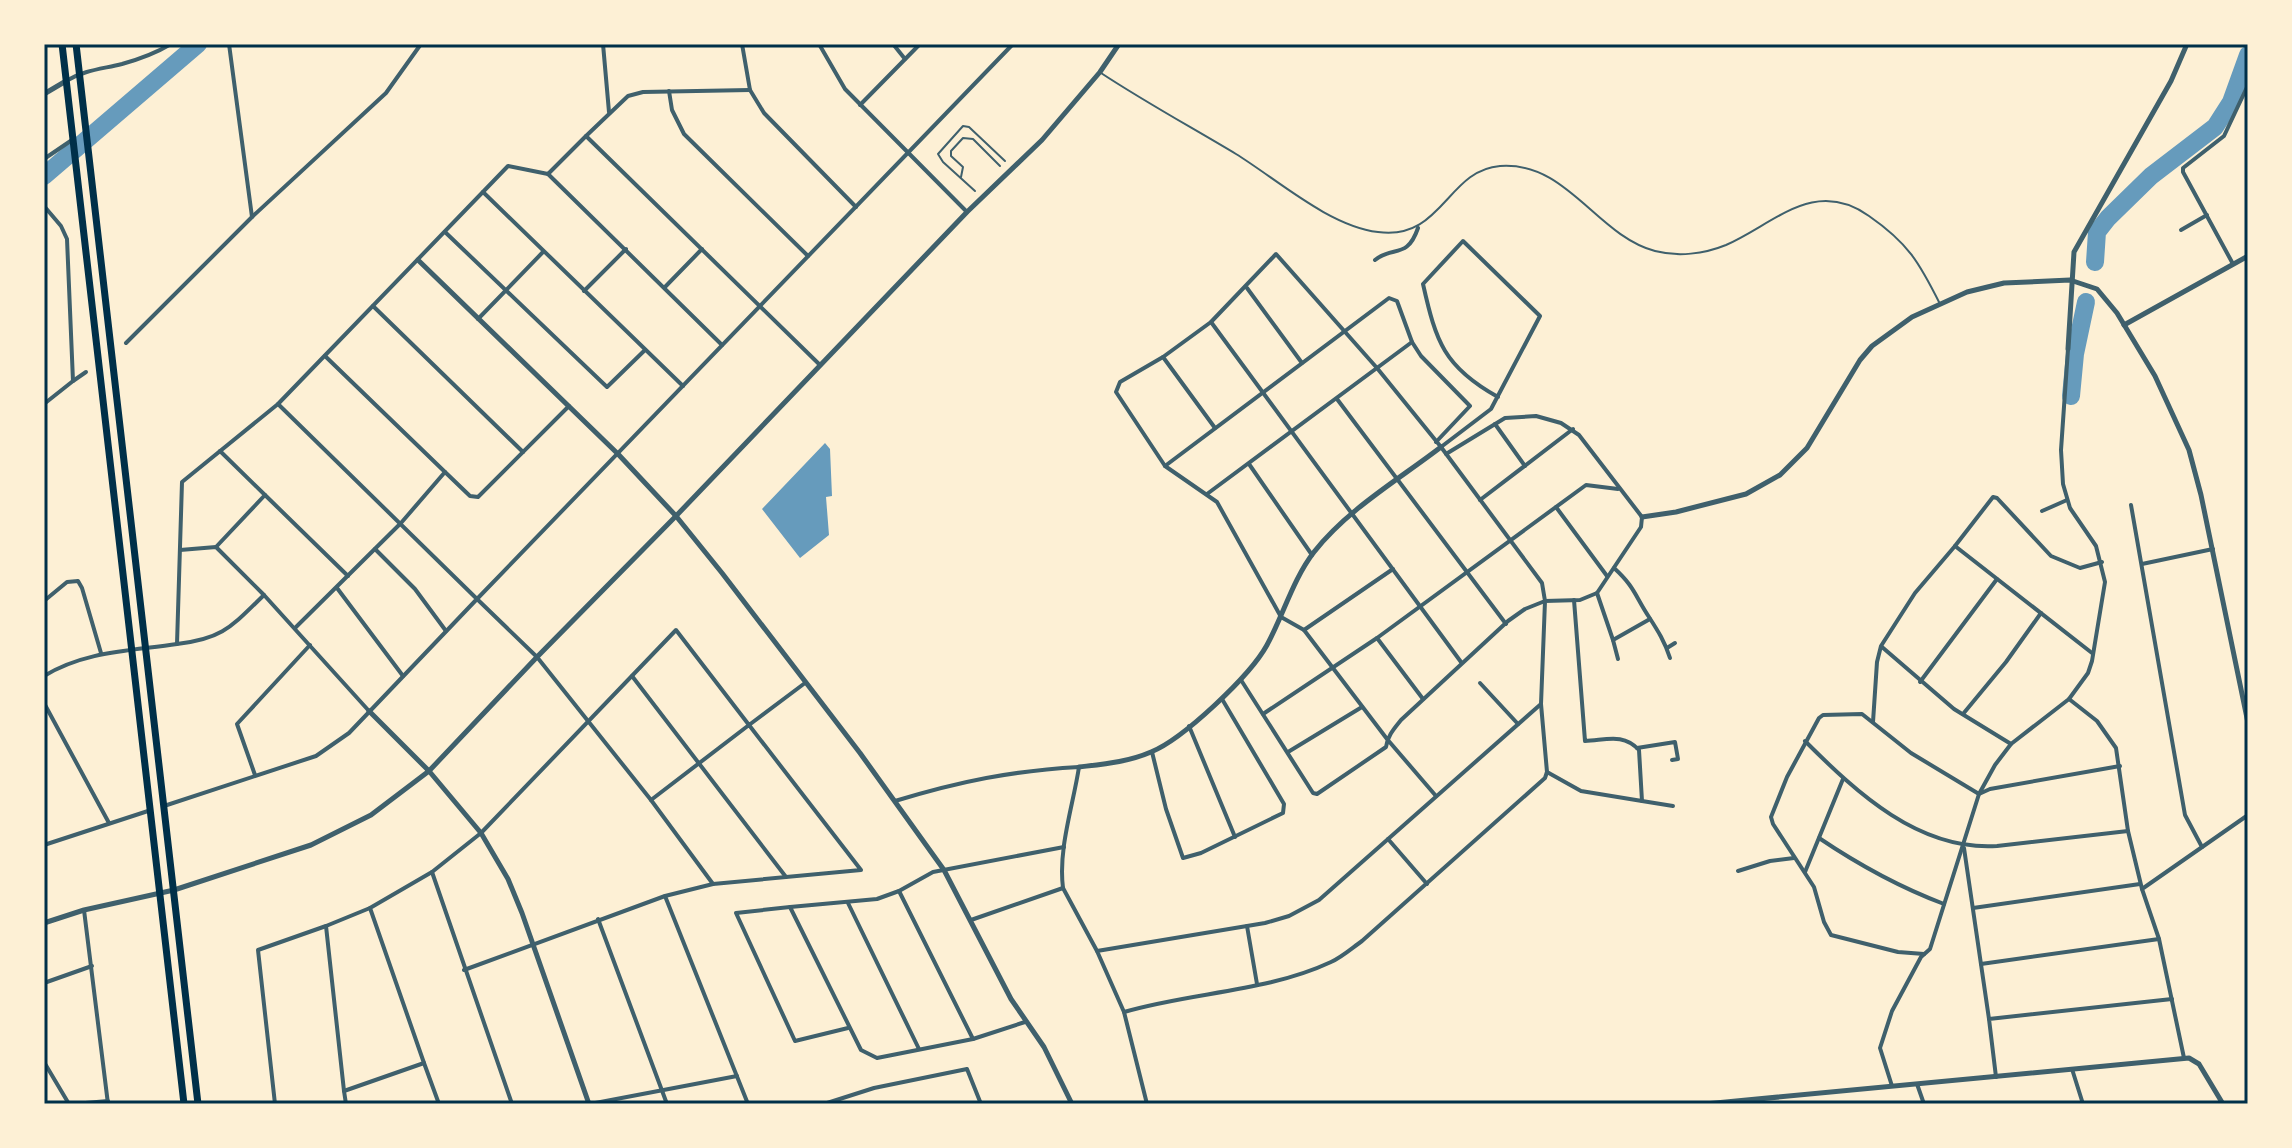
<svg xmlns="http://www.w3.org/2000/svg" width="2292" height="1148" font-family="'Space Grotesk',sans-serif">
<rect width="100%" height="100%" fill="#fdf0d5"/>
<polygon fill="#669bbc" points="825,443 830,449 832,496 826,497 829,535 800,558 762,509"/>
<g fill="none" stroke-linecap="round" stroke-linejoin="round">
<g stroke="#669bbc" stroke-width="18">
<polyline points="44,176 198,44"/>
<polyline points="2095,262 2097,232 2108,218 2151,176 2215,127 2231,102 2248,55"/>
<polyline points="2071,396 2075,354 2086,302"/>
</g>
<g stroke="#3f606c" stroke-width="2">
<path d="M 1101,73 C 1145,102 1191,127 1236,154 C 1278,180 1329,226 1378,232 C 1442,241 1447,170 1500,166 C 1567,161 1596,235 1655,251 C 1678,257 1704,254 1726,245 C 1774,224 1814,177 1869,216 C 1908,243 1919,262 1940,304"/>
<polyline points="961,177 963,167 951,156 951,151 963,138 973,139 1000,166"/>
<polyline points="975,191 943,162 938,154 963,126 969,127 1005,161"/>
</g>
<g stroke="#3f606c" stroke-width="4">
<polyline points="229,44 252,217"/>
<polyline points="603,44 609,112"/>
<polyline points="742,44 750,90 764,113 856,207"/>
<polyline points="819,44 845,89 967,212"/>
<polyline points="893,44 905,59"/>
<path d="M 66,81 C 84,70 102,69 122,64 C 140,59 156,53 171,44"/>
<polyline points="669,91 672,110 684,134 808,256"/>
<polyline points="860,105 920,44"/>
<polyline points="586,136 628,96 643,92 750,90"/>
<polyline points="44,159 72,140"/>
<polyline points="548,174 722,345"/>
<polyline points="483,192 683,386"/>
<polyline points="44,206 61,226 67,239 73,381 44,404"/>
<polyline points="2181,230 2207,215"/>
<polyline points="445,232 607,387 645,350"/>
<path d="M 1375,260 C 1393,245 1407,260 1418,228"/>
<polyline points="2233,264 2183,172 2183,168 2224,136 2248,85"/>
<polyline points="665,287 702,249"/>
<polyline points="1247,288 1302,363"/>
<polyline points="584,291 626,249"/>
<polyline points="373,306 523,452"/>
<polyline points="478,319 543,252"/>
<polyline points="1211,322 1461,662"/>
<polyline points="126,343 252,217 386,93 421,44"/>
<polyline points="1163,357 1215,428"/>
<polyline points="73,381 86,372"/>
<polyline points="1337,399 1506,624"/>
<polyline points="1495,424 1525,466"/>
<path d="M 1441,447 L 1491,409 L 1540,316 L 1463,241 L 1423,284 C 1436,342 1444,367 1498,397"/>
<polyline points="1249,464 1312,555"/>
<polyline points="1165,466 1389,298 1397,301 1412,342 1421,356 1470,406 1436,442"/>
<polyline points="445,472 470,496 478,497 569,406"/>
<polyline points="1207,494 1412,342"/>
<polyline points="265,495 348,576"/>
<polyline points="1480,500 1573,429"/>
<polyline points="2131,505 2185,815 2202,847"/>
<polyline points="1556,507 1607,576"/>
<polyline points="2042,511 2067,500"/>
<polyline points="1955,546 1993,497 1997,498 2051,556 2080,568 2102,562"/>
<polyline points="216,547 265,495 220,451"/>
<polyline points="375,549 415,589 446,631"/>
<polyline points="180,550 216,547 264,595"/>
<polyline points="2142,564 2213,549"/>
<path d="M 1614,568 C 1635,587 1635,596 1649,617 C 1658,631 1665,642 1670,658"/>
<polyline points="337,588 403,676"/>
<polyline points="1597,593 1613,640 1650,619"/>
<polyline points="44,601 67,582 78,581 82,588 101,653"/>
<polyline points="295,628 401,523 445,472 325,356"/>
<polyline points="1304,630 1393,569"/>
<polyline points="1377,638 1423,699"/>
<polyline points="1613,640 1618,659"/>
<polyline points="1882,647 1954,709 2011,744"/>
<polyline points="1667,648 1675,643"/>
<path d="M 44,676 C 85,651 130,651 177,644"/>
<polyline points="632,676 786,877"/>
<path d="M 1241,680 L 1313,793 L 1317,794 L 1386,747 C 1388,735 1394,729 1401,720 L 1508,621 L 1525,609 L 1545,601 L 1542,583 L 1441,447 L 1377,368 L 1276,254 L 1211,322 L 1163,357 L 1120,382 L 1116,392 L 1165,466 L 1217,502 L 1281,617 L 1304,630 L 1387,739 L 1436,796"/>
<polyline points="1920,682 1997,579"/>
<polyline points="1480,683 1518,724"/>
<polyline points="2069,699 2097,721 2116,748 2128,831 2142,889"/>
<polyline points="44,703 109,823"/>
<path d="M 369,711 L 264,595 C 232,626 223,639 177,644 L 182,482 L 278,404 L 508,166 L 548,174 L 586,136 L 820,365"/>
<polyline points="1263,714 1377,638 1586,485 1618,489"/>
<polyline points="1963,714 2006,662 2041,613"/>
<polyline points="1873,722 1877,662 1881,646 1915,593 1955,546 2092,653"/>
<polyline points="1189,726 1235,837"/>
<path d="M 1805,741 C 1857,793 1919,851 1997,846 L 2128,831"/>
<polyline points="1637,748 1675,742 1678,759 1672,760"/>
<polyline points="1152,752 1166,809 1183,858 1201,853 1283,813 1284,804 1222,699"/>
<polyline points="1288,752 1362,707"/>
<path d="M 1547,772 L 1581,791 L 1642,801 L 1639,750 C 1623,733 1607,740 1585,741 L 1574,600"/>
<polyline points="255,775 237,724 310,645"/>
<path d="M 895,801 C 961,781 1011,771 1079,767 C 1073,806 1058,849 1063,888 L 1097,951"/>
<polyline points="1642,801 1673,806"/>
<polyline points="164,806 316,756 349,733 477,599 278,404"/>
<path d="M 1819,838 C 1859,865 1899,887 1944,904"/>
<polyline points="1388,839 1427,884"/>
<polyline points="44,845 148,811"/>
<polyline points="1964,848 1989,1019"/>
<polyline points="1738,871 1770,861 1794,858"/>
<polyline points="432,872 481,833 676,630 749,725 805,683"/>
<polyline points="1805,872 1843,779"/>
<polyline points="713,884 651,800 537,657 477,599 1013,44"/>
<polyline points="899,891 973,1039"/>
<polyline points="665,896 748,1104"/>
<polyline points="848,903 919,1049"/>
<polyline points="790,907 736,913 795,1041 848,1028"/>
<polyline points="1973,908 2140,884"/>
<polyline points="84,910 108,1104"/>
<polyline points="598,919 667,1104"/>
<polyline points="971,920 1063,888"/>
<polyline points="1247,926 1257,984"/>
<polyline points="1924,954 1898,952 1831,935 1824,922 1814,887 1773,824 1771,817 1787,777 1819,718 1823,715 1862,714 1911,753 1979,794 1990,789 2120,766"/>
<polyline points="1981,964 2159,939"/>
<polyline points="464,970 665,896 713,884 861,870 749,725 651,800"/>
<polyline points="44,983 92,966"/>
<polyline points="1124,1012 1097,951 1265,923 1289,916 1319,900 1541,704"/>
<polyline points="1025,1022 973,1039 877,1058 861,1050 790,907 877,899 899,891 933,872 1064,847"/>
<polyline points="2184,1058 2159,939 2142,889 2248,815"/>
<polyline points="44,1062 69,1104"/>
<polyline points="424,1063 370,908 432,872 512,1104"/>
<polyline points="2072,1069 2083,1104"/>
<polyline points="1996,1077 1989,1019 2172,999"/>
<polyline points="1917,1084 1924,1104"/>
<polyline points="1892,1086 1880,1048 1892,1011 1921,957 1930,949 1979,794 1995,765 2011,744 2069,699 2088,673 2092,661 2105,582 2096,546 2070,508 2063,484 2061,450 2068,349"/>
<polyline points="344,1091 326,926 370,908"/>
<polyline points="74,1104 108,1101"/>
<polyline points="275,1104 258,950 326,926"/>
<polyline points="346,1104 344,1091 424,1063 439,1104"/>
<polyline points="590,1104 737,1076"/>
<polyline points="824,1104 874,1088 967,1069 981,1104"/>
<path d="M 1147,1104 L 1124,1012 C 1192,992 1267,992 1331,962 C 1342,957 1352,948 1362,941 L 1545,778 L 1547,772 L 1541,704 L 1545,601 L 1580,600 L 1597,593 L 1641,527 L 1642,517 L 1579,435 L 1561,423 L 1536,416 L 1505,418 L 1446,454"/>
</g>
<g stroke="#3f606c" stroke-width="5">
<polyline points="44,94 66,81"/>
<polyline points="418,260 618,454 676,516 722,573 860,753 944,870 1011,999 1044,1047 1072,1104"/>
<polyline points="2124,325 2248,256"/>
<polyline points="2068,349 2074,252 2171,81 2187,44"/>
<polyline points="1642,517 1676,512 1746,494 1780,475 1807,448 1860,360 1872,346 1912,317 1967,292 2004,283 2070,280 2097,289 2117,313 2155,376 2189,450 2201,495 2248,723"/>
<path d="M 1079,767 C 1104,764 1128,762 1151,752 C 1183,739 1250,676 1267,645 C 1283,616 1293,579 1314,552 C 1348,509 1398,480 1441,447"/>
<polyline points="44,923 84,910 174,890 311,845 371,815 429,771 369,711"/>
<polyline points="589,1104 522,913 508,879 481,833 429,771 537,657 676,516 967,212 1042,140 1100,72 1119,44"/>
<polyline points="1705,1104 2189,1058 2199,1064 2223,1104"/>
</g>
<g stroke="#003049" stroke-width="7">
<polyline points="62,44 184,1104"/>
<polyline points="76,44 198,1104"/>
</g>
</g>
<rect width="2292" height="1148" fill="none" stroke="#fdf0d5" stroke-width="92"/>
<rect x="46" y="46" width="2200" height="1056" fill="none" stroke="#003049" stroke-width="3"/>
</svg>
